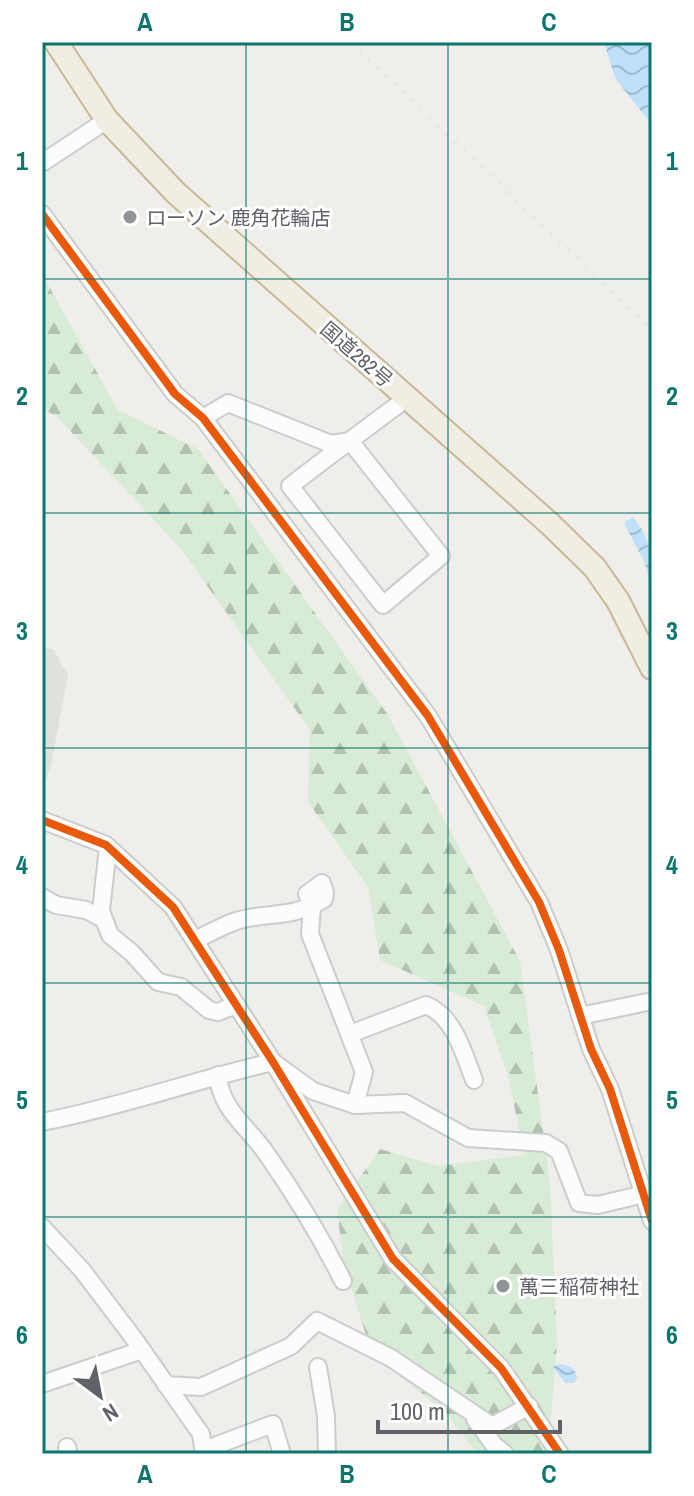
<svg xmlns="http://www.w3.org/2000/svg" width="694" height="1496" font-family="'Archivo Narrow','Noto Sans JP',sans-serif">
<defs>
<pattern id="forest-firs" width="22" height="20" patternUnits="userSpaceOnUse" patternTransform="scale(2)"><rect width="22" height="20" fill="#d8ebd6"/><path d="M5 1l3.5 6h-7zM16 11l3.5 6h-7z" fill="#b2c2b1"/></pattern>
<pattern id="water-waves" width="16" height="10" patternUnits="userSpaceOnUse" patternTransform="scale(2)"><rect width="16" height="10" fill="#bfe0f9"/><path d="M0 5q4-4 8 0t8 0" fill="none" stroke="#9eb9cd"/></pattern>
</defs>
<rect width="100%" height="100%" fill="#efeeea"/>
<polygon fill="#e2e0da" points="42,648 53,649 68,675 51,765 42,791"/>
<polygon fill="url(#forest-firs)" points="42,274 118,410 198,449 388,715 520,961 550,1182 557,1343 548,1454 477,1454 446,1413 372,1354 344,1265 337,1210 380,1149 438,1166 524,1155 509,1079 484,1006 380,960 368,887 308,802 310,730 181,549 57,417 42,408"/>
<g fill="url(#water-waves)">
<polygon points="604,42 652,42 652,125 615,78"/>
<path d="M 633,517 C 653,543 652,557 652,588 L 644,561 L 624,523 Z"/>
<path d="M 558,1364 C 569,1365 575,1367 577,1378 L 574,1383 L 565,1383 L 553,1367 Z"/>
</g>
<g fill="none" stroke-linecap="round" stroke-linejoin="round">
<defs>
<g id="minor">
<polyline points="42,163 107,120"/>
<polyline points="42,214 175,394 203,418 428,716 539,902 559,950 591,1049 610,1089 652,1221"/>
<path d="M 203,418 L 228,403 L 331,444 L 350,441 L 441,556 L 383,605 L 290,486 C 329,456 368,427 407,398"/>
<polyline points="42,820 106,845 173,907 273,1062 393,1259 501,1368 560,1454"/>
<polyline points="108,847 101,911 110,935 132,953 158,982 181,987 209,1010 218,1012 236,1005"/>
<polyline points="42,897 56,905 86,910 103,919"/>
<path d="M 195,940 C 208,934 222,926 236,921 C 268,911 290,920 324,899 L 325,893 L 322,883 L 307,894 L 312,906 L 310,934 L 364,1072 L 355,1105"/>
<polyline points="580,1016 652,1001"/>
<path d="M 350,1034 L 426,1005 C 454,1016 464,1054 474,1080"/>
<path d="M 218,1075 C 220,1109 248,1127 266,1153 C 294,1193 321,1237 343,1281"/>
<path d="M 42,1122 C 120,1107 195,1080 273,1062 L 313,1091 L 355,1105 L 405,1103 L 468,1138 L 546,1143 L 559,1151 L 579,1203 L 598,1205 L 644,1194"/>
<polyline points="42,1227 82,1270 135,1340 201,1434 204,1454"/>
<polyline points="318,1367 326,1416 327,1454"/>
<polyline points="42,1384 142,1350"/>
<polyline points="166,1385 201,1387 291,1346 317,1321 391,1358 492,1426 529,1406"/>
<polyline points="475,1419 494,1445 505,1454"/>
<polyline points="67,1447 69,1454"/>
<polyline points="204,1450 273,1424 282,1454"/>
</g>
<polyline id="highway" points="56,42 107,120 176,193 550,524 595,568 618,601 652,668"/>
</defs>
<use href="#minor" stroke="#cbcccc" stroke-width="20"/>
<use href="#highway" stroke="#c8b996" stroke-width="26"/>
<use href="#minor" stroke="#fdfcfc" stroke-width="16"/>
<use href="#highway" stroke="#f0ede3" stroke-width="22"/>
<polyline stroke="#e4e4e4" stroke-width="4" stroke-dasharray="2 10" stroke-linecap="butt" points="351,42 652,330"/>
<defs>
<g id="cycleway">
<polyline points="42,214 175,394 203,418 428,716 539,902 559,950 591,1049 610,1089 652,1221"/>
<polyline points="42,820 106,845 173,907 273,1062 393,1259 501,1368 560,1454"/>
</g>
</defs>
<use href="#cycleway" stroke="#fff" stroke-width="13"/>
<use href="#cycleway" stroke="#e8590c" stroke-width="8"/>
</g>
<path fill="none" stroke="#0f766e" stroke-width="2" stroke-opacity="0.55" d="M 246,42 L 246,1454M 448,42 L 448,1454M 42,279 L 652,279M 42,513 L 652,513M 42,748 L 652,748M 42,983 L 652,983M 42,1217 L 652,1217"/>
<g fill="#919496" stroke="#fff" stroke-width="3">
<circle cx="130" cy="217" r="8"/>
<circle cx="503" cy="1286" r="8"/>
</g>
<g text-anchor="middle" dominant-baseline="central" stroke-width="6" stroke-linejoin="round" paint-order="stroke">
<g font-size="20" fill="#5f6368" stroke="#fff" text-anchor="start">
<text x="146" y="217">ローソン 鹿角花輪店</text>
<text x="519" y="1286">萬三稲荷神社</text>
</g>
<g font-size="20" fill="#5f6368" stroke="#fff">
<text transform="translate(357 354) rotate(41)">国道282号</text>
</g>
</g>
<rect width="694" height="1496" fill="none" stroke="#ffffff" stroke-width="88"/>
<g transform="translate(100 1396) rotate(148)" stroke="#ffffff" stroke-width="6" paint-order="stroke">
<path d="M0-6L14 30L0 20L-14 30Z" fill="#5f6368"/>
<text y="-12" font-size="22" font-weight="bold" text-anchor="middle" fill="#5f6368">N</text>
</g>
<path d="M378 1420v12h182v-12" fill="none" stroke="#5f6368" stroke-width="4"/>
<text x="390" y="1420" font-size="24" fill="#5f6368" stroke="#ffffff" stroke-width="6" paint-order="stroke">100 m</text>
<rect x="44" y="44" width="606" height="1408" fill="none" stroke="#0f766e" stroke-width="3"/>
<g font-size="26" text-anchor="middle" font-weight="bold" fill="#0f766e">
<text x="145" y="31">A</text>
<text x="347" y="31">B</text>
<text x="549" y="31">C</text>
<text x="22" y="170">1</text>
<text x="672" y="170">1</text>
<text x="22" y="405">2</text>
<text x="672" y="405">2</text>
<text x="22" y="640">3</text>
<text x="672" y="640">3</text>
<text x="22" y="874">4</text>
<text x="672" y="874">4</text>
<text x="22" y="1109">5</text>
<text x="672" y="1109">5</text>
<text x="22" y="1344">6</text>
<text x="672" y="1344">6</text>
<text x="145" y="1483">A</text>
<text x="347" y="1483">B</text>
<text x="549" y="1483">C</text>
</g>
</svg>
